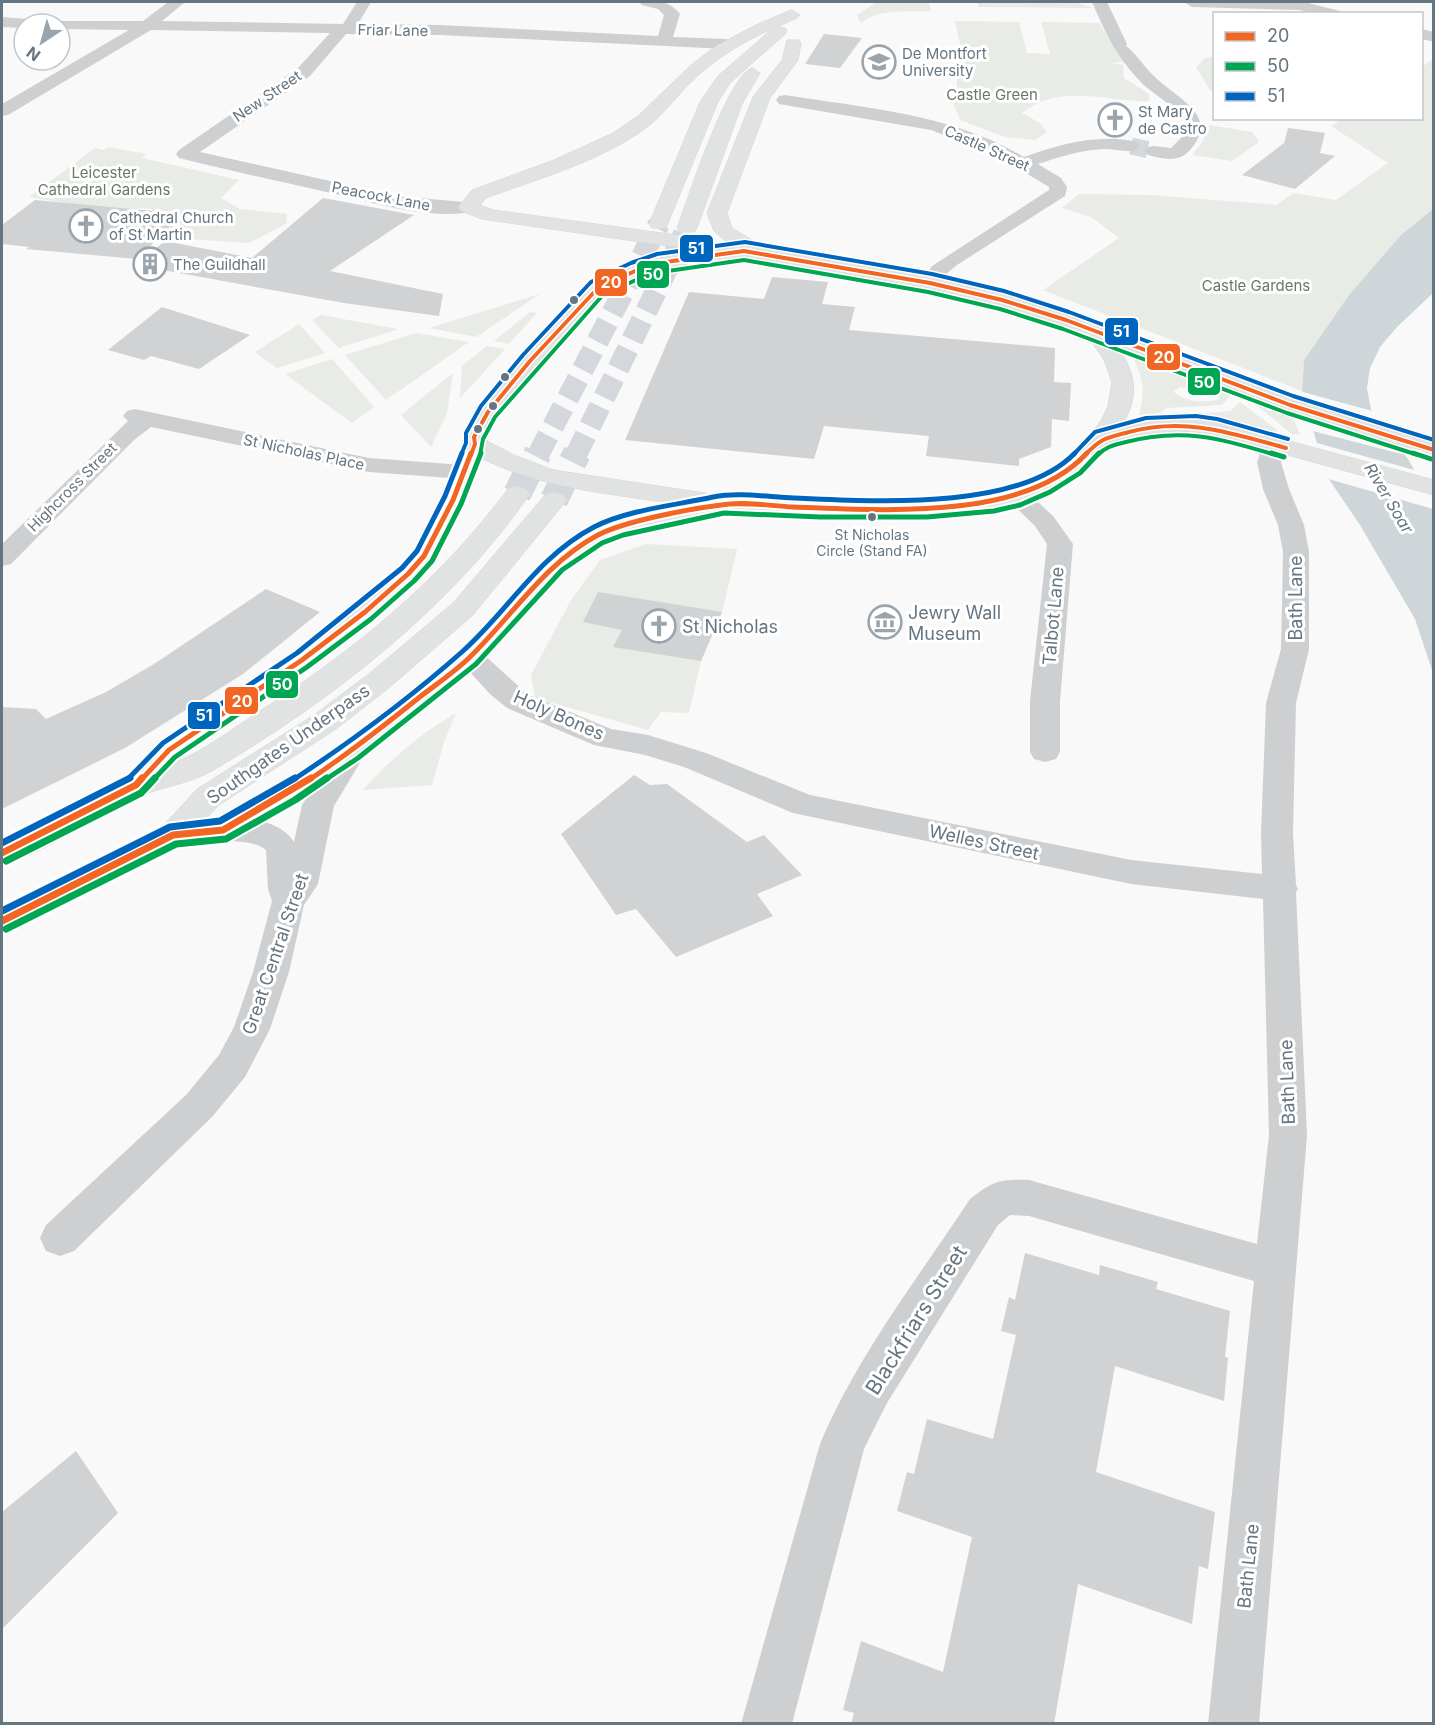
<svg xmlns="http://www.w3.org/2000/svg" width="1435" height="1725" font-family="Inter,sans-serif">
<rect width="100%" height="100%" fill="#f9f9f9"/>
<g fill="#e8ebe6" fill-rule="evenodd">
<path d="M 877,2 L 929,2 L 931,11 C 909,12 878,8 861,23 L 857,15 Z"/>
<polygon points="978,2 1075,2 1093,8 978,7"/>
<path d="M 955,21 L 1019,22 L 1027,53 L 1050,54 L 1041,22 L 1099,23 L 1123,62 L 1110,63 L 1123,65 L 1124,78 L 1149,94 L 1149,101 C 1106,101 1058,83 1022,113 L 1040,123 L 1047,132 L 1035,140 L 1005,137 L 960,120 L 954,105 L 958,94 L 955,64 L 968,57 L 962,52 Z"/>
<polygon points="1214,56 1214,92 1210,90 1196,67 1205,58"/>
<polygon points="1433,59 1433,209 1401,235 1349,295 1304,360 1302,391 1043,290 1119,238 1091,217 1062,208 1079,194 1150,195 1277,205 1293,193 1336,200 1388,163 1331,126 1342,119 1422,118 1422,67"/>
<polygon points="1209,125 1252,132 1259,142 1232,161 1192,155 1202,143"/>
<polygon points="109,147 146,154 142,158 239,180 221,198 240,209 287,214 286,224 249,243 159,237 178,218 148,215 153,209 140,208 133,214 29,197 95,148 104,150"/>
<polygon points="540,294 476,337 429,328"/>
<polygon points="530,312 537,313 509,344 494,341"/>
<polygon points="321,315 398,329 399,329 339,348 312,320"/>
<polygon points="299,324 325,353 277,368 255,352"/>
<polygon points="416,333 469,342 386,400 345,355"/>
<polygon points="487,346 505,349 460,398 462,366"/>
<path d="M 1134,352 L 1233,393 L 1222,405 L 1166,408 L 1159,413 L 1139,415 C 1146,391 1143,374 1130,353 ZM 1180,387 L 1215,391 L 1220,393 L 1218,400 C 1203,403 1184,402 1173,391 Z"/>
<polygon points="332,359 374,407 352,423 285,374"/>
<polygon points="453,373 447,413 431,447 401,415"/>
<polygon points="1250,400 1291,413 1300,435 1292,434"/>
<polygon points="1240,402 1277,430 1277,434 1197,414 1230,411"/>
<polygon points="646,544 737,549 722,612 701,661 689,713 661,712 648,730 535,698 531,675 571,600 600,560"/>
<path d="M 456,713 L 444,742 L 432,785 L 363,790 C 390,760 421,733 456,713 Z"/>
</g>
<polygon fill="#ced6d9" points="1433,209 1433,293 1397,327 1380,347 1370,368 1367,388 1371,410 1408,459 1433,502 1433,673 1415,619 1360,525 1326,475 1302,391 1304,360 1349,295 1401,235"/>
<g fill="#f9f9f9">
<polygon points="1299,391 1376,412 1409,456 1309,430"/>
<polygon points="1313,442 1418,471 1434,496 1433,509 1325,478"/>
</g>
<g fill="#d0d2d3">
<polygon points="824,34 862,38 840,68 805,64"/>
<polygon points="1288,128 1325,133 1320,153 1335,156 1295,189 1242,175 1284,143"/>
<polygon points="323,198 414,215 330,271 443,294 439,316 344,303 135,265 165,241 252,258"/>
<polygon points="35,200 153,211 148,215 179,218 137,259 26,249 29,247 2,244 2,225"/>
<polygon points="772,277 828,282 822,304 855,307 849,330 1055,348 1054,382 1071,383 1069,421 1052,419 1051,447 1019,459 1019,466 926,456 929,436 824,426 814,459 625,440 689,292 764,299"/>
<polygon points="162,307 250,335 199,369 151,356 144,360 108,350"/>
<polygon points="266,589 320,612 243,674 125,748 2,809 2,707 36,709 46,719 106,692 154,664"/>
<polygon points="598,592 722,612 701,661 613,647 622,630 583,622"/>
<polygon points="634,775 650,785 667,784 747,842 764,835 802,875 757,894 773,916 676,957 636,909 616,915 561,834"/>
<polygon points="1025,1253 1099,1275 1100,1265 1158,1282 1156,1289 1230,1311 1225,1357 1228,1358 1224,1401 1115,1366 1096,1472 1215,1512 1208,1569 1199,1566 1192,1624 1078,1584 1054,1724 851,1724 854,1713 843,1710 861,1641 943,1672 972,1537 897,1511 907,1472 914,1474 927,1419 993,1439 1016,1335 1001,1331 1009,1297 1015,1300"/>
<polygon points="76,1451 118,1513 2,1629 2,1512"/>
</g>
<g fill="none" stroke-linecap="round" stroke-linejoin="round">
<polyline stroke="#d4d8dc" stroke-width="17" stroke-dasharray="17 8" stroke-linecap="butt" points="1131,146 1154,151"/>
<g stroke="#d4d8dc" stroke-width="22" stroke-dasharray="22 10" stroke-linecap="butt">
<polyline points="538,455 659,224"/>
<polyline points="576,455 687,228"/>
</g>
<g stroke="#d4d8dc" stroke-width="28" stroke-dasharray="28 14" stroke-linecap="butt">
<polyline points="517,494 538,453"/>
<polyline points="554,500 577,453"/>
</g>
<defs>
<g id="major">
<path d="M 792,10 L 800,15 L 797,18 L 777,27 L 785,28 L 787,31 L 785,34 L 730,83 L 718,102 L 666,228 L 652,228 L 649,224 L 700,102 L 718,76 L 772,29 C 742,42 715,59 691,82 C 676,97 663,115 646,128 C 599,162 540,178 486,198 L 480,205 L 493,210 L 706,239 L 713,241 L 716,245 L 713,249 L 732,247 L 714,231 L 707,213 L 753,97 L 782,60 L 787,40 L 799,40 L 801,43 L 798,60 L 770,98 L 727,213 L 732,228 L 767,249 L 930,277 L 1010,295 L 1074,315 L 1298,400 L 1434,442 L 1434,457 L 1282,410 L 1119,348 C 1137,376 1139,398 1121,427 L 1147,420 L 1195,418 L 1245,429 L 1434,480 L 1434,495 L 1232,440 L 1195,432 L 1178,431 L 1148,434 L 1108,445 L 1085,469 L 1052,491 L 1027,501 L 987,511 L 939,516 L 829,516 L 766,515 L 712,510 L 710,513 L 628,532 L 607,541 L 586,554 L 565,569 L 480,663 L 363,758 L 301,801 L 234,838 L 179,846 L 14,930 L 2,934 L 2,906 L 162,827 L 197,789 L 314,715 L 370,673 L 453,603 L 545,495 L 554,492 L 563,495 L 567,500 L 473,615 L 390,687 L 336,729 L 219,805 L 205,820 L 217,819 L 279,785 L 341,744 L 460,651 L 547,557 L 568,542 L 589,529 L 611,520 L 680,505 C 611,493 545,490 481,458 L 449,536 L 433,562 L 418,580 L 375,618 L 312,666 L 174,763 C 205,750 232,729 260,711 C 357,648 439,581 508,489 L 517,486 L 526,489 L 530,494 C 451,608 331,701 212,771 C 186,785 156,788 129,800 C 90,819 43,855 2,865 L 2,839 L 125,777 L 158,743 L 292,654 L 355,606 L 398,568 L 413,552 L 423,536 L 463,444 C 459,418 541,336 561,315 C 570,305 579,292 590,284 C 620,263 667,256 703,251 L 482,219 L 461,211 L 458,207 L 472,190 L 554,160 L 613,133 L 638,116 L 691,65 L 716,46 L 756,25 ZM 744,257 C 861,277 977,294 1088,336 L 1104,360 L 1112,382 L 1108,406 L 1102,419 L 1087,440 L 1057,466 L 1022,486 L 987,496 L 939,500 L 829,501 L 724,496 L 553,470 L 514,455 L 487,441 L 486,437 L 499,414 L 538,366 L 604,293 L 662,269 Z"/>
<path d="M 752,68 L 760,73 L 742,104 L 697,228 L 694,232 L 680,232 L 677,228 C 687,201 728,74 752,68 Z"/>
</g>
</defs>
<use href="#major" stroke="#d5d6d7" stroke-width="1"/>
<g fill="#cecfd0" fill-rule="evenodd">
<path d="M 168,2 L 185,2 L 162,21 L 343,24 L 357,2 L 371,2 L 358,24 L 440,25 L 658,36 L 664,15 L 658,9 L 642,5 L 639,2 C 656,0 669,0 680,14 L 673,37 L 726,39 L 734,44 L 726,49 L 440,35 L 346,34 L 310,76 L 200,152 L 397,196 L 475,203 L 478,207 L 475,211 C 432,222 364,200 322,191 C 274,180 226,170 179,158 L 176,154 L 179,150 L 298,68 L 330,33 L 151,30 L 8,115 L 2,116 L 2,104 L 129,30 L 60,29 L 60,24 L 24,24 L 24,28 L 2,27 L 2,17 L 54,21 L 143,21 Z"/>
<path d="M 1092,2 L 1107,2 L 1127,44 L 1126,46 C 1136,53 1144,67 1154,76 C 1175,98 1222,115 1190,150 C 1179,163 1163,159 1148,155 L 1145,151 L 1148,147 L 1154,146 L 1171,148 L 1182,137 L 1184,124 C 1176,104 1152,95 1138,79 C 1115,54 1106,34 1092,2 Z"/>
<polygon points="1184,2 1304,2 1340,11 1342,14 1315,14 1300,10 1192,7"/>
<polygon points="1422,29 1434,32 1434,42 1422,39"/>
<path d="M 785,95 C 866,108 952,114 1024,157 C 1060,144 1099,133 1137,142 L 1140,146 L 1137,150 C 1127,153 1115,149 1104,149 C 1081,150 1059,157 1038,164 L 1061,178 L 1067,187 L 1065,196 L 957,265 L 946,274 L 937,287 L 930,289 L 923,287 L 920,283 L 932,266 L 1049,190 L 1049,187 L 999,157 L 931,130 L 779,104 L 776,100 L 779,96 Z"/>
<polygon points="135,409 369,458 463,465 472,467 475,472 472,477 463,479 369,472 151,427 134,440 11,564 2,566 2,544 128,421 123,416 127,411"/>
<path d="M 1274,437 L 1283,439 L 1286,444 L 1281,462 L 1289,489 L 1304,525 L 1309,552 L 1309,649 L 1296,703 L 1293,833 L 1296,885 L 1298,889 L 1296,892 L 1307,1135 L 1259,1724 L 1208,1724 L 1254,1281 L 1029,1216 L 1010,1215 L 998,1225 L 887,1403 L 864,1449 L 792,1724 L 741,1724 L 820,1444 C 857,1356 918,1278 970,1199 C 993,1181 1000,1179 1029,1180 L 1257,1244 L 1269,1135 L 1263,899 L 1131,884 L 793,813 L 684,767 L 645,755 L 594,745 L 507,708 L 490,694 L 456,657 L 460,651 L 470,648 L 480,651 L 527,694 L 611,729 L 648,735 L 706,753 L 810,795 L 1131,860 L 1262,874 L 1261,833 L 1266,703 L 1281,649 L 1283,552 L 1278,525 L 1263,489 L 1257,462 L 1265,439 Z"/>
<polygon points="1017,488 1026,491 1053,516 1073,544 1060,701 1060,752 1056,759 1045,762 1034,759 1030,752 1030,701 1047,544 1035,526 1004,496 1008,491"/>
<path d="M 352,741 L 363,744 L 367,751 L 334,806 L 318,884 L 304,905 L 289,972 L 270,1029 L 245,1077 L 212,1117 L 74,1251 L 60,1256 L 46,1251 L 40,1238 L 46,1225 L 186,1095 L 219,1055 L 234,1027 L 253,972 L 272,901 L 268,889 L 266,850 C 250,838 230,844 212,838 L 207,830 L 212,822 C 237,814 279,818 294,842 L 302,805 L 341,744 Z"/>
</g>
<use href="#major" fill="#e1e2e2" fill-rule="evenodd"/>
<defs>
<g id="bus-1-far2">
<polyline points="471,455 475,444 474,437 488,412 530,361 597,289 635,271 659,263 744,251 930,283 1002,300 1066,320 1290,405 1434,450"/>
<path d="M 1085,455 C 1101,438 1106,438 1129,432 C 1186,417 1231,433 1286,448"/>
</g>
<g id="bus-1-far1">
<polyline points="141,780 169,750 302,660 365,612 408,574 424,556 453,500 471,453"/>
<path d="M 309,780 C 348,754 385,725 421,696 C 438,683 456,671 471,656 C 513,615 545,563 598,535 C 625,521 689,509 721,505 C 743,501 770,506 793,507 C 879,510 1024,522 1087,453"/>
</g>
<g id="bus-1">
<polyline points="2,853 136,785 142,778"/>
<polyline points="2,921 173,835 223,830 311,778"/>
</g>
<g id="bus-2-far2">
<polyline points="480,455 483,439 495,417 602,296 638,279 661,272 744,260 928,292 1000,309 1063,329 1287,413 1418,455"/>
<path d="M 1098,455 C 1106,446 1115,445 1126,442 C 1184,427 1221,439 1276,455"/>
</g>
<g id="bus-2-far1">
<polyline points="1271,453 1284,457"/>
<polyline points="1413,453 1431,459"/>
<polyline points="153,780 175,757 307,667 371,619 414,581 432,561 461,504 481,453"/>
<polyline points="325,780 358,758 476,664 562,570 602,543 623,535 724,513 820,517 927,517 994,511 1020,505 1050,492 1080,473 1099,453"/>
</g>
<g id="bus-2">
<polyline points="6,861 141,793 155,778"/>
<polyline points="6,929 176,844 226,839 295,800 327,778"/>
</g>
<g id="bus-3-far2">
<polyline points="461,455 466,443 466,433 481,406 523,355 591,282 631,263 657,254 745,242 932,274 1004,291 1069,312 1293,396 1434,440"/>
<polyline points="1073,455 1095,432 1146,418 1196,416 1217,419 1288,439"/>
</g>
<g id="bus-3-far1">
<polyline points="127,780 163,743 297,653 402,568 417,551 445,496 462,453"/>
<path d="M 293,780 C 352,741 410,698 463,651 C 509,610 537,557 594,527 C 627,510 676,505 713,497 C 738,492 768,497 794,498 C 870,501 1018,512 1075,453"/>
</g>
<g id="bus-3">
<polyline points="2,843 130,778"/>
<polyline points="2,911 170,827 220,821 295,778"/>
</g>
</defs>
<use href="#bus-1-far2" stroke="#fff" stroke-width="7"/>
<use href="#bus-1-far1" stroke="#fff" stroke-width="9"/>
<use href="#bus-1" stroke="#fff" stroke-width="11"/>
<use href="#bus-2-far2" stroke="#fff" stroke-width="7"/>
<use href="#bus-2-far1" stroke="#fff" stroke-width="9"/>
<use href="#bus-2" stroke="#fff" stroke-width="11"/>
<use href="#bus-3-far2" stroke="#fff" stroke-width="7"/>
<use href="#bus-3-far1" stroke="#fff" stroke-width="9"/>
<use href="#bus-3" stroke="#fff" stroke-width="11"/>
<use href="#bus-1-far2" stroke="#f26522" stroke-width="4"/>
<use href="#bus-1-far1" stroke="#f26522" stroke-width="5"/>
<use href="#bus-1" stroke="#f26522" stroke-width="7"/>
<use href="#bus-2-far2" stroke="#00a651" stroke-width="4"/>
<use href="#bus-2-far1" stroke="#00a651" stroke-width="5"/>
<use href="#bus-2" stroke="#00a651" stroke-width="7"/>
<use href="#bus-3-far2" stroke="#0065bd" stroke-width="4"/>
<use href="#bus-3-far1" stroke="#0065bd" stroke-width="5"/>
<use href="#bus-3" stroke="#0065bd" stroke-width="7"/>
</g>
<defs>
<symbol id="university-ring" viewBox="-11 -11 22 22"><circle r="9.5" fill="#fff" stroke="#99a4ac" stroke-width="1.5"/><path d="M0-5L7-2L0 1L-7-2ZM-4 1L0 2.5L4 1V4Q0 6-4 4Z" fill="#99a4ac"/></symbol>
<symbol id="church-ring" viewBox="-11 -11 22 22"><circle r="9.5" fill="#fff" stroke="#99a4ac" stroke-width="1.5"/><path d="M-1.2-6h2.4v3.5h3.3v2.4h-3.3V6h-2.4V-.1h-3.3v-2.4h3.3Z" fill="#99a4ac"/></symbol>
<symbol id="building-ring" viewBox="-11 -11 22 22"><circle r="9.5" fill="#fff" stroke="#99a4ac" stroke-width="1.5"/><path d="M-4-6H4V6H1V3H-1V6H-4ZM-2.5-4.3h1.7v1.8h-1.7ZM.8-4.3h1.7v1.8H.8ZM-2.5-1h1.7V.8h-1.7ZM.8-1h1.7V.8H.8Z" fill="#99a4ac"/></symbol>
<symbol id="museum-ring" viewBox="-11 -11 22 22"><circle r="9.5" fill="#fff" stroke="#99a4ac" stroke-width="1.5"/><path d="M0-6L6-3V-2H-6V-3ZM-5-1h2V3h-2ZM-1-1h2V3h-2ZM3-1h2V3H3ZM-6 4H6V6H-6Z" fill="#99a4ac"/></symbol>
</defs>
<g fill-rule="evenodd">
<use href="#university-ring" x="860" y="43" width="38" height="38"/>
<use href="#church-ring" x="1096" y="101" width="38" height="38"/>
<use href="#church-ring" x="67" y="207" width="38" height="38"/>
<use href="#building-ring" x="131" y="245" width="38" height="38"/>
<use href="#museum-ring" x="866" y="603" width="38" height="38"/>
<use href="#church-ring" x="640" y="607" width="38" height="38"/>
</g>
<g fill="#657683" stroke="#fff" stroke-width="2">
<circle cx="574" cy="300" r="5"/>
<circle cx="505" cy="377" r="5"/>
<circle cx="493" cy="406" r="5"/>
<circle cx="478" cy="429" r="5"/>
<circle cx="872" cy="517" r="5"/>
</g>
<g text-anchor="middle" dominant-baseline="central" stroke-width="6" stroke-linejoin="round" paint-order="stroke">
<g font-size="14" fill="#657683" stroke="#fff">
<text x="872" y="534">St Nicholas<tspan x="872" dy="16">Circle (Stand FA)</tspan></text>
</g>
<g font-size="15" fill="#657683" stroke="#fff">
<text transform="translate(393 30) rotate(1)">Friar Lane</text>
<text transform="translate(267 96) rotate(-34)">New Street</text>
<text transform="translate(987 148) rotate(24)">Castle Street</text>
<text transform="translate(381 196) rotate(11)">Peacock Lane</text>
<text transform="translate(304 452) rotate(12)">St Nicholas Place</text>
<text transform="translate(72 487) rotate(-45)">Highcross Street</text>
</g>
<g font-size="15" fill="#657683" stroke="#fff" text-anchor="start">
<text x="902" y="53">De Montfort<tspan x="902" dy="17">University</tspan></text>
<text x="1138" y="111">St Mary<tspan x="1138" dy="17">de Castro</tspan></text>
<text x="109" y="217">Cathedral Church<tspan x="109" dy="17">of St Martin</tspan></text>
<text x="173" y="264">The Guildhall</text>
</g>
<g font-size="15" fill="#687a64" stroke="#fff">
<text x="992" y="94">Castle Green</text>
<text x="104" y="172">Leicester<tspan x="104" dy="17">Cathedral Gardens</tspan></text>
<text x="1256" y="285">Castle Gardens</text>
</g>
<g font-size="16" font-style="italic" fill="#60757c" stroke="#fff">
<text transform="translate(1389 498) rotate(59)">River Soar</text>
</g>
<g font-size="18" fill="#657683" stroke="#fff">
<text transform="translate(1295 598) rotate(-90)">Bath Lane</text>
<text transform="translate(1053 616) rotate(-85)">Talbot Lane</text>
<text transform="translate(559 715) rotate(24)">Holy Bones</text>
<text transform="translate(288 744) rotate(-35)">Southgates Underpass</text>
<text transform="translate(984 842) rotate(12)">Welles Street</text>
<text transform="translate(275 954) rotate(-71)">Great Central Street</text>
<text transform="translate(1287 1082) rotate(-92)">Bath Lane</text>
<text transform="translate(1248 1566) rotate(-84)">Bath Lane</text>
</g>
<g font-size="18" fill="#657683" stroke="#fff" text-anchor="start">
<text x="908" y="612">Jewry Wall<tspan x="908" dy="21">Museum</tspan></text>
<text x="682" y="626">St Nicholas</text>
</g>
<g font-size="21" fill="#657683" stroke="#fff">
<text transform="translate(916 1320) rotate(-58)">Blackfriars Street</text>
</g>
</g>
<g stroke="#fff" stroke-width="2">
<rect x="679" y="234" width="35" height="29" rx="6" fill="#0065bd"/>
<rect x="636" y="260" width="34" height="29" rx="6" fill="#00a651"/>
<rect x="594" y="268" width="34" height="29" rx="6" fill="#f26522"/>
<rect x="1104" y="317" width="35" height="29" rx="6" fill="#0065bd"/>
<rect x="1146" y="343" width="35" height="28" rx="6" fill="#f26522"/>
<rect x="1187" y="367" width="34" height="29" rx="6" fill="#00a651"/>
<rect x="265" y="670" width="34" height="29" rx="6" fill="#00a651"/>
<rect x="224" y="686" width="35" height="29" rx="6" fill="#f26522"/>
<rect x="187" y="701" width="34" height="29" rx="6" fill="#0065bd"/>
</g>
<g font-size="16" text-anchor="middle" font-weight="bold" fill="#fff">
<text x="696" y="254">51</text>
<text x="653" y="280">50</text>
<text x="611" y="288">20</text>
<text x="1121" y="337">51</text>
<text x="1164" y="363">20</text>
<text x="1204" y="388">50</text>
<text x="282" y="690">50</text>
<text x="242" y="707">20</text>
<text x="204" y="721">51</text>
</g>
<rect width="1435" height="1725" fill="none" stroke="#657683" stroke-width="6"/>
<rect x="1213" y="12" width="210" height="108" fill="#ffffff" stroke="#c1c8cd" stroke-width="1.5"/>
<rect x="1225" y="32" width="30" height="9" fill="#f26522" stroke="#c1c8cd" stroke-width="1.5"/>
<text x="1267" y="42" font-size="18" fill="#657683">20</text>
<rect x="1225" y="62" width="30" height="9" fill="#00a651" stroke="#c1c8cd" stroke-width="1.5"/>
<text x="1267" y="72" font-size="18" fill="#657683">50</text>
<rect x="1225" y="92" width="30" height="9" fill="#0065bd" stroke="#c1c8cd" stroke-width="1.5"/>
<text x="1267" y="102" font-size="18" fill="#657683">51</text>
<g transform="translate(42 42) rotate(216)"><circle r="28" fill="#ffffff" stroke="#c1c8cd" stroke-width="1.5"/>
<path d="M0-4.5L10 22L0 15L-10 22Z" fill="#99a4ac"/>
<text y="-9" font-size="16" font-weight="bold" text-anchor="middle" fill="#657683">N</text>
</g>
</svg>
